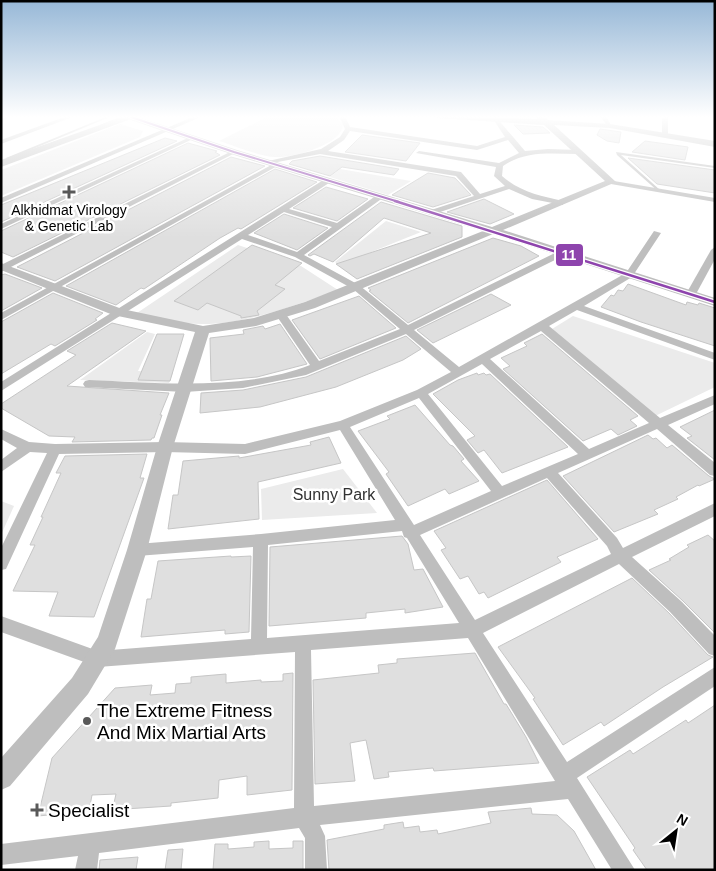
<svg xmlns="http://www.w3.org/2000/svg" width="716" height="871" font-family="Arial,sans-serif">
<rect width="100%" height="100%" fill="#fff"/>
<g fill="#ebebeb">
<path d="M 269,116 L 335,116 L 343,124 C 343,145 292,158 275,157 C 261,157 233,145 219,141 Z"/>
<polygon points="120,124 143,131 140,137 1,196 1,170"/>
<polygon points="340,169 411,181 388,195 330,177"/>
<polygon points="386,221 421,232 339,265 335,262"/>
<path d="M 238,245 L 301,266 L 338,290 C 293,306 235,329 186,323 C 170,321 153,316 137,313 Z"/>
<polygon points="573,316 715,363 715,387 653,417 552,329"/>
<polygon points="147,332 155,334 138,371 173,373 169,383 80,380"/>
<polygon points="343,469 377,513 262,520 261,489"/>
<polygon points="1,501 14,506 1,535"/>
</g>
<g fill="#dfdfdf" stroke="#c6c6c6">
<polygon points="514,125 543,127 550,133 523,134"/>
<polygon points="600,129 621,132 619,143 607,141 597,135"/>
<polygon points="362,135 420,143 406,161 345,152"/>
<polygon points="165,138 177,141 1,222 1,205"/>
<polygon points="645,141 688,147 685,160 632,152"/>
<polygon points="188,143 217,151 215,152 220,155 13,257 1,252 1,231"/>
<polygon points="320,156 399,169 394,175 342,167 330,176 289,164 292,161"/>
<polygon points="231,157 265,166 55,281 17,267"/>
<polygon points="628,158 715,170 715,193 657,184"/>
<polygon points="275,169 317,182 241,229 238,228 220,238 144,289 141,288 116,305 66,286"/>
<polygon points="428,173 455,178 471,195 433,207 392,195"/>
<polygon points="326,187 368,199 337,221 293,208"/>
<polygon points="484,199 514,214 490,224 447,212"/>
<polygon points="381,202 462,226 462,237 357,279 336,264 431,233 384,218 333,262 314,254 310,256 308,255"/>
<polygon points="284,214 328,228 297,250 254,233"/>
<polygon points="493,238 521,246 539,256 408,323 369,291 371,290 368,288"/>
<polygon points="252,245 302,263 275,285 285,289 257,311 259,315 241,318 241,316 207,303 198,310 174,301"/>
<polygon points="5,274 42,288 1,311 1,275"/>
<polygon points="628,284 686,305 687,302 698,305 699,303 715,308 715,346 641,322 601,307 611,295 614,296 618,290 623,291"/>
<polygon points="53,293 103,313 95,319 97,320 55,346 51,344 1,374 1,322"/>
<polygon points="491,294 511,305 433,343 417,330"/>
<polygon points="359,296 396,328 320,359 292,320"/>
<polygon points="112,323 146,331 67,386 169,393 160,415 162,415 154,438 152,438 151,440 72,442 75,437 49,436 1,408 1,404 76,355 67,351"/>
<polygon points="280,324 307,364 257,377 211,381 210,338 244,334 243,330 263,326 265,329"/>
<polygon points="157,334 184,334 170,381 138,380"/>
<polygon points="542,334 638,416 630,420 637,426 618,435 611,429 583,441 503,369 510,366 501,358 527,346 524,343"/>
<polygon points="406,336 421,349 403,360 336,387 260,407 200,413 201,393 243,390 306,377"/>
<polygon points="477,373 478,375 484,373 486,375 490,374 568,447 502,473 484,450 478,453 467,440 475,436 433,394 458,380"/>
<polygon points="415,405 450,445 453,446 464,459 461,461 479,481 449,494 445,489 408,506 386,474 389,472 358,431 390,419 387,416"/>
<polygon points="715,410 715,460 687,438 692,436 680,427"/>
<polygon points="648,435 653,439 656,438 667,448 672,445 709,476 715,479 699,486 698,485 676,497 678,499 654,510 658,514 614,532 563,476"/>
<polygon points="329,437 341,463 258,482 259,519 168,529 173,495 178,495 183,461 239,456 239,458 311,445 310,442"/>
<polygon points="147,454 140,478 144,478 94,617 49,616 58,592 13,591 35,545 30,545 43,517 41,517 61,473 56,473 65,456"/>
<polygon points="547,480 598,539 557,557 561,562 488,598 484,592 479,594 468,576 460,579 441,550 446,548 434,531"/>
<polygon points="708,535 715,541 715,633 683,601 649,570 671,560 669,559 689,547 687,545"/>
<polygon points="402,536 408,544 414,570 423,569 443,607 405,613 405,609 366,613 366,618 269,626 270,547"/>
<polygon points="231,556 231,557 251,556 249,632 225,634 225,630 141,637 147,599 151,599 158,561"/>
<polygon points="632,578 669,613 708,655 713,657 663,687 604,726 601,722 563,745 533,699 535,698 498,647"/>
<polygon points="475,653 504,704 506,704 526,737 539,763 434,771 433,768 388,772 389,777 374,779 366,740 350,743 355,781 315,784 313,680 379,673 378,665 397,663 397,659"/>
<polygon points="293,673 292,790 247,795 247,776 219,780 218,798 171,803 171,806 125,809 112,812 116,794 92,795 89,811 38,816 52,758 115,688 152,685 150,695 175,693 176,684 191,683 191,677 226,674 226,683 261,680 261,682 283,681 283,674"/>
<polygon points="715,705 715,870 647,870 633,850 635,848 587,777 630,750 633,754 686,720 688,723"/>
<polygon points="531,808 532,814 557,815 574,831 596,870 329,870 327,840 384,829 384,825 403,822 404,828 419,826 420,832 437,830 438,834 491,823 488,812"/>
<polygon points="269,841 269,849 293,848 293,841 303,841 303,870 213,870 215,844 228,844 228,849 254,847 254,842"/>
<polygon points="183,849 181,870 165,870 168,850"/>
<polygon points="138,857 136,870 99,870 100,860"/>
</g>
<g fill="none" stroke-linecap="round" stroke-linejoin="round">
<g fill="#bebebe" fill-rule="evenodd">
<polygon points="108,116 112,116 9,159 6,158"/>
<polygon points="122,116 126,116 103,126 100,125"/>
<polygon points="616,152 715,166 715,168 621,155 660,190 661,191 659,192 617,155"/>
</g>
<g fill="#bebebe" fill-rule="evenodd">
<polygon points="5,116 14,116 1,121 1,117"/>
<polygon points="67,116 75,116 1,144 1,140"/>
<polygon points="195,116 203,116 1,203 1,198"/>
<path d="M 339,116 L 345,116 L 350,127 L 477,146 L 505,137 L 493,119 L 496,117 L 525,151 L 548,149 L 579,150 L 582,152 L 579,154 C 552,154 526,150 503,166 L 502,176 C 520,192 540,196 563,201 L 563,205 L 532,199 L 509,189 L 431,215 L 427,213 L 428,211 L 474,196 L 456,176 L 320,154 L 267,164 L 264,162 L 321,149 L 340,137 L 345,129 ZM 350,131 L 477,150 L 508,140 L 519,153 L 499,163 L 419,151 L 416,153 L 496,167 L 494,176 L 505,186 L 480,194 L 461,172 L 328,151 L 344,140 Z"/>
<polygon points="600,116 606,116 612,127 608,127"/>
<polygon points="662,116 668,116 668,134 665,136 662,134"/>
<polygon points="190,137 195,138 1,229 1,224"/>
<polygon points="232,151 237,152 1,272 1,265"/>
<polygon points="273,164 279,165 1,320 1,313"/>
<path d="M 325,179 L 332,181 L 289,209 L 337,223 L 377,195 L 384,197 L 304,255 L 359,285 L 408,325 L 557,252 L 563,252 L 563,256 L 414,330 L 459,367 L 626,273 L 654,231 L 661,233 L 632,277 L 584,306 L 715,353 L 715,360 L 577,310 L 549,326 L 660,418 L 715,395 L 715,404 L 668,425 L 715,463 L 715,476 L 710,475 L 657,429 L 558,473 L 617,538 L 623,548 L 715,503 L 715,516 L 632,557 L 682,602 L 715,636 L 715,656 L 709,654 L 670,612 L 619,564 L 483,633 L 567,762 L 715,667 L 715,686 L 577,778 L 635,870 L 612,870 L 568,799 L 320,825 L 325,836 L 327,870 L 305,870 L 305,838 L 299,828 L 99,853 L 97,870 L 75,870 L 78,856 L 1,865 L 1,844 L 294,808 L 295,652 L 98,667 L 1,632 L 1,616 L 98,651 L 251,639 L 253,547 L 137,556 L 132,554 L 130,550 L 132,546 L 137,544 L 261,534 L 395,520 L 340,430 L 245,454 L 165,452 L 59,454 L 6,569 L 1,570 L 1,548 L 47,453 L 30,452 L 1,472 L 1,460 L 17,448 L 1,439 L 1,429 L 29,442 L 55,444 L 165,442 L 245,444 L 340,421 L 417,390 L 451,372 L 406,334 L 306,375 L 243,388 L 185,392 L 85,387 L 83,384 L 85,381 L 89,380 C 159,383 244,391 310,365 L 276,315 L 281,312 L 285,313 L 319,361 L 400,329 L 353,289 L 295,257 L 242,239 L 1,391 L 1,382 ZM 284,212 L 332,227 L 297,252 L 248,235 ZM 541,331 L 649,423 L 589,449 L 490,359 ZM 482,364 L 578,454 L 502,486 L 428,394 ZM 419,398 L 491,491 L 414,525 L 350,427 ZM 547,478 L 607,546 L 611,554 L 475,620 L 420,535 ZM 402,531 L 404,537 L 407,538 L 459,623 L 267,638 L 268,545 ZM 468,638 L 555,781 L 314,806 L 311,650 Z"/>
<polygon points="608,180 715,198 715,202 611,184 607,182"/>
<polygon points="715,247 715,259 696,294 694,296 688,296 686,294 711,250"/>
</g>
<polygon fill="#bebebe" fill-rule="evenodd" points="128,116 135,116 237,150 492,227 605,181 544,125 437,118 433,116 538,119 535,116 543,116 548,120 610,124 715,141 715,147 610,128 554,125 616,182 503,230 715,298 715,306 493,234 315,308 256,326 209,333 173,447 147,550 115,649 88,694 10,786 1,790 1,758 72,678 98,637 127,550 157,447 195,332 113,315 1,270 1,263 122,309 203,326 254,318 305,302 483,231 231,154 128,119"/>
<polygon fill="#bebebe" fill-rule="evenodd" points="125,116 139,116 1,167 1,160"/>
<defs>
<polyline id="bus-1-far1" points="131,117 234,152 399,202"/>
<polyline id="bus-1" points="395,201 715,302"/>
</defs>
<use href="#bus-1-far1" stroke="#fff" stroke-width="4"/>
<use href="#bus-1" stroke="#fff" stroke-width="5"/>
<use href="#bus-1-far1" stroke="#8e44ad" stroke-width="2"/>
<use href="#bus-1" stroke="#8e44ad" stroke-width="2.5"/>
</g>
<linearGradient id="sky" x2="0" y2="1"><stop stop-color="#97b8d7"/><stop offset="0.49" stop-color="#fff"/><stop offset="1" stop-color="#fff" stop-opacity="0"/></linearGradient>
<rect width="716" height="238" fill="url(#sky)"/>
<g fill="#595959" stroke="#fff" stroke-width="2">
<path d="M66.5 184.5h5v5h5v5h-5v5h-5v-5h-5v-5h5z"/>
<circle cx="87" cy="721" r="5"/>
<path d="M34.5 802.5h5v5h5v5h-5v5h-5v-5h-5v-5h5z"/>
</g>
<g text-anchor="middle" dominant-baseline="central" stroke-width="5" stroke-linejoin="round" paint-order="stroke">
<g font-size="14" fill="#000" stroke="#fff">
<text x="69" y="210">Alkhidmat Virology<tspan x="69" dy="16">&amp; Genetic Lab</tspan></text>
</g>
<g font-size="16" fill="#323232" stroke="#fff">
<text x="334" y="494">Sunny Park</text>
</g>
<g font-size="19" fill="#000" stroke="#fff" text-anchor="start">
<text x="97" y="710">The Extreme Fitness<tspan x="97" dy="22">And Mix Martial Arts</tspan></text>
<text x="48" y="810">Specialist</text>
</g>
</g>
<rect stroke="#fff" stroke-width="2" x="555" y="243" width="29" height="24" rx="5" fill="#8e44ad"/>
<g font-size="14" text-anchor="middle" font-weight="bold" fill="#fff">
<text x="569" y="260">11</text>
</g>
<rect width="716" height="871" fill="none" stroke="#000000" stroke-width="5"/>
<g transform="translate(676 831) rotate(30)" stroke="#ffffff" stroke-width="4" paint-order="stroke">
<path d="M0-4L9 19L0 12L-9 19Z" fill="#000000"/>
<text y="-8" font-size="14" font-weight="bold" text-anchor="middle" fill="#000000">N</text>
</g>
</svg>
